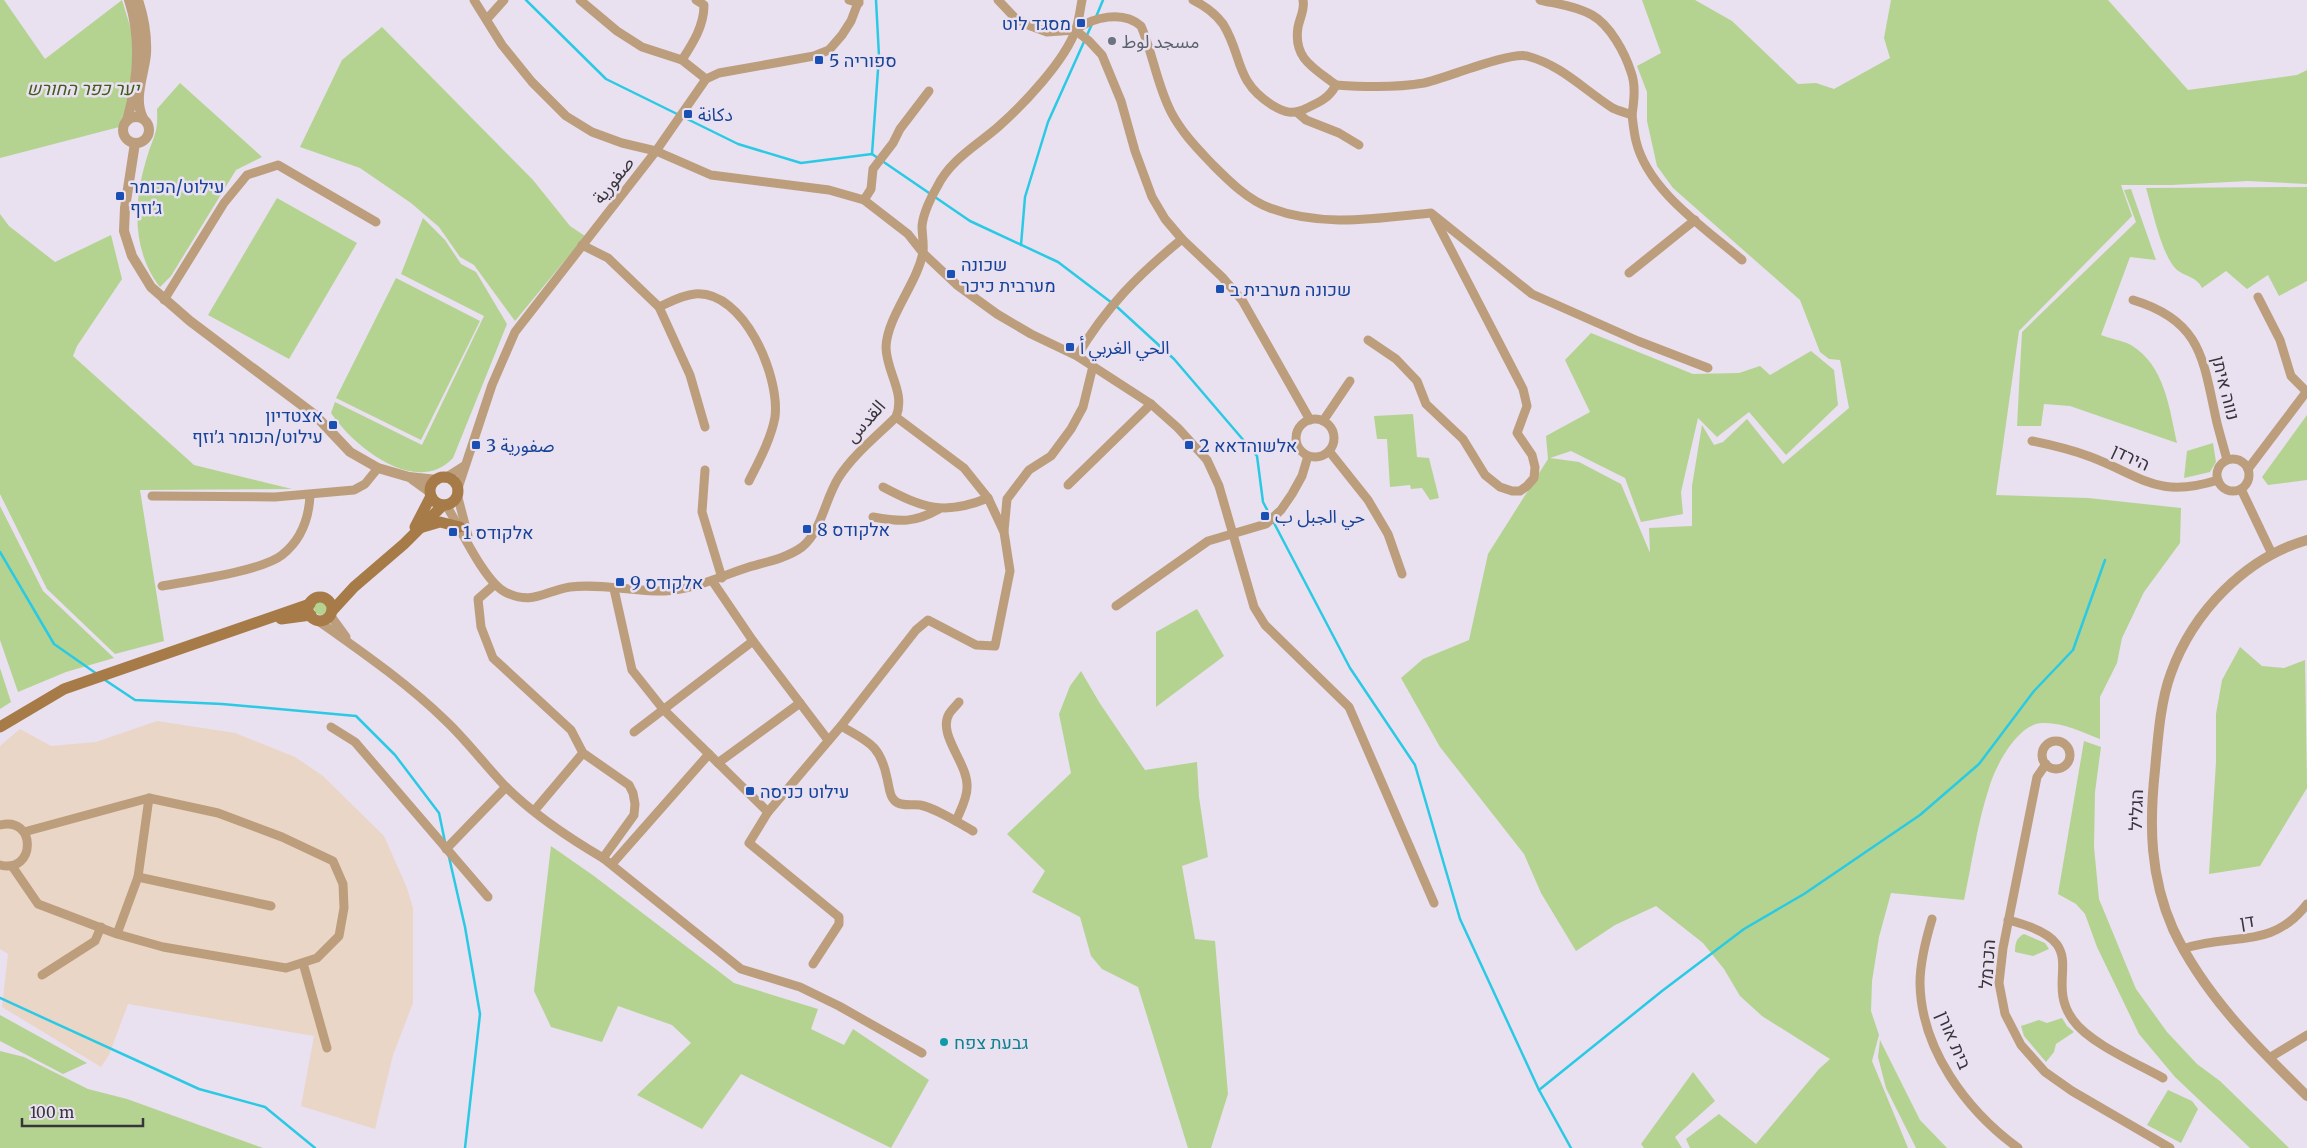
<svg xmlns="http://www.w3.org/2000/svg" width="2307" height="1148" font-family="Merriweather,'Noto Sans Arabic',Heebo,serif">
<rect width="100%" height="100%" fill="#e9e0f0"/>
<polygon fill="#ead6c7" points="157,721 235,733 295,757 323,776 384,836 407,888 413,908 413,1003 393,1055 375,1129 301,1106 314,1036 128,1004 109,1055 101,1067 2,1007 8,954 0,949 0,746 20,729 51,746 96,742"/>
<g fill="#b4d390">
<polygon points="0,0 4,0 45,59 122,0 133,36 133,62 127,125 0,158"/>
<path d="M 1642,0 L 1695,0 L 1732,21 L 1798,84 L 1816,83 L 1834,89 L 1890,58 L 1884,38 L 1891,0 L 2108,0 L 2188,90 L 2297,75 L 2307,70 L 2307,184 L 2248,181 L 2172,185 L 2121,185 L 2132,216 L 2019,331 L 1996,495 L 2088,498 L 2181,508 L 2180,543 L 2144,592 L 2122,638 L 2117,663 L 2100,697 L 2100,739 C 2082,732 2062,722 2042,723 C 2017,724 1995,767 1989,788 C 1977,824 1972,863 1964,900 L 1891,893 L 1879,937 L 1872,981 L 1871,1011 L 1879,1035 L 1872,1061 L 1908,1148 L 1690,1148 L 1686,1139 L 1719,1114 L 1756,1144 L 1819,1069 L 1830,1059 L 1762,1016 L 1740,996 L 1724,969 L 1703,943 L 1656,906 L 1615,925 L 1576,951 L 1541,893 L 1524,854 L 1440,747 L 1401,678 L 1423,659 L 1469,640 L 1488,554 L 1548,459 L 1546,436 L 1590,412 L 1565,360 L 1591,333 L 1693,374 L 1739,373 L 1760,366 L 1770,375 L 1811,351 L 1834,370 L 1838,405 L 1786,455 L 1749,412 L 1717,437 L 1698,418 L 1681,492 L 1683,514 L 1641,522 L 1625,478 L 1571,451 L 1550,458 L 1579,462 L 1621,484 L 1650,553 L 1649,528 L 1692,526 L 1692,486 L 1702,425 L 1714,445 L 1723,442 L 1747,419 L 1783,464 L 1849,408 L 1840,360 L 1829,359 L 1820,352 L 1800,300 L 1673,188 L 1657,166 L 1647,121 L 1647,92 L 1637,66 L 1661,53 Z"/>
<polygon points="382,27 533,180 570,226 585,236 515,321 474,265 460,257 439,227 411,203 360,168 300,147 342,60"/>
<path d="M 180,83 L 262,157 L 236,170 L 171,276 L 160,287 C 130,249 134,197 148,154 C 155,133 158,132 157,109 Z"/>
<path d="M 2307,187 L 2307,281 L 2279,296 L 2268,275 L 2247,289 L 2226,271 L 2202,288 C 2197,277 2186,277 2177,270 C 2162,257 2152,208 2146,188 Z"/>
<path d="M 2131,189 L 2156,260 L 2130,257 L 2101,335 C 2110,339 2122,340 2131,345 C 2165,366 2169,407 2177,443 L 2070,406 L 2044,404 L 2041,426 L 2017,426 L 2022,332 L 2136,222 L 2124,190 Z"/>
<polygon points="277,198 357,243 289,359 208,315"/>
<polygon points="0,214 9,226 55,262 111,235 122,279 77,346 73,356 194,465 292,489 140,490 164,641 115,654 47,589 0,494"/>
<path d="M 423,218 L 445,240 L 461,264 L 476,272 L 507,324 L 453,458 C 416,497 354,447 331,413 L 335,402 L 422,445 L 484,316 L 401,274 Z"/>
<polygon points="396,278 480,321 421,440 336,398"/>
<polygon points="1413,414 1417,457 1429,458 1439,498 1430,500 1422,488 1411,489 1410,485 1390,487 1387,439 1377,439 1374,416"/>
<polygon points="2307,415 2307,480 2268,485 2262,477"/>
<polygon points="2213,443 2216,462 2210,472 2184,478 2187,451"/>
<polygon points="0,506 43,591 114,658 66,672 18,692 0,640"/>
<circle cx="321" cy="608" r="7"/>
<polygon points="1197,609 1224,656 1156,707 1156,632"/>
<polygon points="2240,647 2262,666 2284,668 2305,660 2307,788 2260,866 2209,874 2216,762 2216,714 2222,680"/>
<polygon points="0,668 11,702 0,709"/>
<polygon points="1081,671 1099,702 1145,770 1197,762 1199,797 1208,857 1182,866 1195,939 1215,941 1228,1094 1211,1148 1188,1148 1138,987 1102,969 1091,956 1080,917 1032,892 1045,871 1007,834 1071,773 1059,714 1070,686"/>
<polygon points="2084,741 2101,747 2095,792 2094,847 2099,899 2136,989 2167,1032 2197,1064 2220,1081 2289,1148 2250,1148 2175,1077 2139,1034 2097,947 2085,914 2076,904 2058,894"/>
<polygon points="551,846 594,876 734,983 818,1009 811,1029 844,1045 853,1029 929,1080 891,1148 741,1074 702,1129 637,1095 691,1043 672,1025 618,1006 602,1042 551,1027 534,991"/>
<path d="M 2024,934 L 2045,943 L 2049,949 L 2033,956 L 2015,952 C 2015,944 2016,938 2024,934 Z"/>
<polygon points="0,1015 87,1063 63,1074 0,1041"/>
<polygon points="2062,1018 2067,1026 2074,1032 2056,1044 2054,1052 2046,1062 2024,1036 2021,1026 2039,1020 2047,1023"/>
<polygon points="1880,1040 1920,1120 1947,1148 1916,1148 1886,1088 1878,1057"/>
<polygon points="0,1051 24,1057 88,1089 127,1099 263,1148 0,1148"/>
<polygon points="1693,1072 1715,1101 1675,1137 1682,1148 1644,1148 1641,1144"/>
<polygon points="2168,1090 2192,1101 2198,1109 2181,1143 2147,1125"/>
</g>
<g fill="none" stroke-linecap="round" stroke-linejoin="round">
<g stroke="#2acae4" stroke-width="2.5">
<polyline points="526,0 606,79 738,144 801,163 872,154 970,221 1058,262 1116,306 1174,359 1257,456 1263,502 1350,668 1415,765 1460,919 1539,1090 1571,1148"/>
<polyline points="1096,17 1103,0"/>
<polyline points="872,154 879,56 876,0"/>
<polyline points="1021,245 1025,197 1048,122 1092,24"/>
<polyline points="0,552 54,644 97,674"/>
<polyline points="105,680 135,700 222,704 356,716 395,755 439,813 445,842"/>
<polyline points="449,857 465,927 480,1014 465,1148"/>
<polyline points="0,998 199,1089 265,1107 315,1148"/>
<polyline points="1539,1090 1662,991 1744,929 1804,894 1920,815 1979,764 2034,691 2073,650 2105,560"/>
</g>
<g stroke="#bc9e7d" stroke-width="9">
<polyline points="474,0 502,45 532,82 566,116 592,132 622,143 656,151 711,175 829,190 864,200 908,234 923,253 957,285 997,314 1031,334 1077,356 1151,404 1178,428 1207,460 1219,486 1254,607 1265,625 1349,707 1434,903"/>
<polyline points="580,0 617,31 642,47 682,60 706,79"/>
<polyline points="849,0 859,3"/>
<polyline points="998,0 1015,18 1028,25 1047,32 1075,30 1089,41 1102,55 1121,101 1135,151 1152,197 1165,219 1182,239 1222,277 1242,300 1310,420"/>
<path d="M 1193,0 C 1205,6 1215,13 1223,24 C 1243,56 1234,81 1272,105 C 1285,113 1293,115 1307,108 C 1320,102 1329,98 1336,85 C 1314,68 1293,59 1298,27 C 1300,17 1305,10 1303,0"/>
<path d="M 1540,0 C 1557,4 1576,6 1592,15 C 1610,25 1625,53 1631,72 C 1636,85 1634,101 1632,115"/>
<polyline points="487,19 504,0"/>
<path d="M 1075,30 C 1093,17 1123,10 1141,26 C 1153,54 1157,85 1171,112 C 1182,133 1197,148 1213,165 C 1229,181 1248,200 1270,208 C 1322,228 1378,218 1431,213 L 1532,294 L 1638,341 L 1708,368"/>
<path d="M 682,60 C 693,43 704,26 704,5 L 696,0"/>
<path d="M 1336,85 C 1365,87 1396,88 1424,83 C 1446,78 1509,52 1527,56 C 1561,65 1582,88 1611,107 C 1617,111 1625,112 1632,115 C 1633,123 1634,133 1636,141 C 1648,191 1705,228 1742,260"/>
<polyline points="1298,113 1306,120 1339,133 1359,145"/>
<polyline points="864,200 871,189 873,169 893,143 900,129 929,91"/>
<polyline points="582,245 608,258 659,307 690,375 705,427"/>
<polyline points="1629,273 1695,220"/>
<polyline points="2258,297 2280,340 2291,376 2307,392"/>
<polyline points="164,300 224,203 247,175 278,165 376,222"/>
<path d="M 2133,300 C 2203,321 2203,361 2217,423 C 2220,435 2224,448 2227,460"/>
<path d="M 659,307 C 670,302 682,295 695,294 C 744,290 780,376 775,417 C 771,439 759,461 749,481"/>
<polyline points="1368,340 1396,359 1417,381 1426,404 1463,439 1485,475 1500,487 1512,491 1520,491 1527,486 1534,478 1535,467 1532,455 1517,433 1527,406 1523,389 1434,217"/>
<path d="M 1077,356 C 1106,307 1138,275 1182,239"/>
<circle cx="1315" cy="438" r="19"/>
<polyline points="1323,421 1350,381"/>
<path d="M 2032,441 C 2052,445 2072,450 2091,457 C 2143,477 2158,499 2218,480"/>
<polyline points="1329,451 1368,500 1388,534 1402,574"/>
<circle cx="2233" cy="475" r="16"/>
<polyline points="2248,469 2307,391"/>
<polyline points="705,470 702,512 722,578"/>
<polyline points="445,478 464,466"/>
<polyline points="1068,485 1151,404"/>
<path d="M 883,487 C 923,508 944,516 988,498"/>
<polyline points="2241,489 2272,554"/>
<polyline points="457,491 492,385 515,332 656,151 706,79 719,73 814,56 829,50 842,35 851,21 859,0"/>
<polyline points="457,494 468,536"/>
<polyline points="152,496 275,497 354,490 365,484 378,468"/>
<path d="M 446,505 C 460,527 484,581 505,592 C 533,606 544,591 570,587 C 601,583 634,592 665,591 C 696,589 721,576 749,567 C 766,562 787,558 802,547 C 822,531 825,498 839,477 C 854,454 877,436 896,417 C 906,392 886,372 886,347 C 887,317 918,282 923,252 C 924,244 922,234 922,226 C 923,214 931,197 937,187 C 950,160 976,146 998,127 C 1023,105 1065,61 1076,29 C 1079,20 1080,10 1082,0"/>
<path d="M 873,517 C 901,522 914,523 939,509"/>
<polyline points="1004,531 1007,499 1029,470 1051,456 1071,429 1083,407 1093,366"/>
<polyline points="713,582 753,641 828,740"/>
<polyline points="494,585 478,599 481,627 493,658 571,730 583,753 629,785 633,793 635,804 634,815 603,858 741,969 800,987 839,1006 922,1053"/>
<path d="M 162,586 C 189,581 262,571 282,555 C 301,540 309,518 310,495"/>
<polyline points="614,589 632,670 663,709 768,812 749,843 839,917 839,924 813,964"/>
<polyline points="1116,606 1208,541 1266,524 1281,510 1292,494 1302,476 1308,456"/>
<polyline points="330,615 346,637"/>
<path d="M 317,620 C 362,652 407,683 446,721 C 467,741 485,765 505,786 C 533,814 569,838 603,858"/>
<path d="M 841,726 C 868,742 880,744 887,778 C 889,785 889,795 894,800 C 900,807 912,804 920,805 C 938,809 957,822 973,831"/>
<polyline points="331,727 355,742 488,897"/>
<polyline points="634,732 753,641"/>
<circle cx="2056" cy="755" r="14"/>
<polyline points="718,763 800,703"/>
<polyline points="2046,764 2037,777 2003,948 1999,983 2005,1014 2021,1045 2045,1072 2072,1091 2170,1148"/>
<polyline points="534,811 583,753"/>
<polyline points="768,812 841,726 916,630 928,620 976,645 995,646 1010,571 1004,532 988,498 964,468 896,417"/>
<path d="M 956,821 C 960,811 967,799 967,788 C 969,764 937,735 949,714 C 951,710 956,706 959,702"/>
<path d="M 0,825 C 37,816 36,874 0,865"/>
<polyline points="24,832 149,798"/>
<polyline points="446,849 506,787"/>
<polyline points="612,864 709,754"/>
<polyline points="12,866 38,904 117,934 163,947 286,968 317,958 339,936 344,908 343,884 333,861 282,837 218,813 149,798 138,877 117,934"/>
<polyline points="138,877 271,906"/>
<path d="M 1932,919 C 1926,939 1920,961 1920,983 C 1921,1049 1966,1110 2018,1148"/>
<path d="M 2008,920 C 2099,943 2041,976 2073,1020 C 2089,1043 2138,1064 2163,1078"/>
<path d="M 2183,949 C 2231,932 2271,951 2307,904"/>
<polyline points="303,963 327,1048"/>
<polyline points="42,975 95,941 101,927"/>
<polyline points="2269,1058 2307,1035"/>
</g>
<g stroke="#bc9e7d" stroke-width="10">
<path d="M 138,0 C 144,18 147,35 146,54 C 144,75 133,99 143,118"/>
<circle cx="136" cy="130" r="13"/>
<path d="M 127,121 C 138,81 142,39 129,0"/>
<polyline points="135,143 125,208 124,231 132,256 151,287 190,321 315,415 350,452 378,468 409,477 437,480"/>
<polyline points="412,479 430,492"/>
<path d="M 2307,540 C 2245,558 2193,612 2171,673 C 2160,703 2158,738 2155,770 C 2149,825 2150,877 2173,929 C 2204,995 2256,1046 2307,1096"/>
</g>
<g stroke="#a77b48" stroke-width="11">
<circle cx="444" cy="491" r="14"/>
<polyline points="415,527 431,496"/>
<polyline points="423,527 440,522 460,527"/>
<circle cx="320" cy="609" r="12"/>
<polyline points="332,611 354,587 404,544 443,505"/>
<polyline points="281,619 311,615"/>
<polyline points="0,727 64,689 310,604"/>
</g>
</g>
<g fill="#1a4fb4" stroke="#e9e0f0" stroke-width="2">
<rect x="1076" y="18" width="10" height="10" rx="2.5"/>
<rect x="814" y="55" width="10" height="10" rx="2.5"/>
<rect x="683" y="109" width="10" height="10" rx="2.5"/>
<rect x="115" y="191" width="10" height="10" rx="2.5"/>
<rect x="946" y="269" width="10" height="10" rx="2.5"/>
<rect x="1215" y="284" width="10" height="10" rx="2.5"/>
<rect x="1065" y="342" width="10" height="10" rx="2.5"/>
<rect x="328" y="420" width="10" height="10" rx="2.5"/>
<rect x="471" y="440" width="10" height="10" rx="2.5"/>
<rect x="1184" y="440" width="10" height="10" rx="2.5"/>
<rect x="1260" y="511" width="10" height="10" rx="2.5"/>
<rect x="802" y="524" width="10" height="10" rx="2.5"/>
<rect x="448" y="527" width="10" height="10" rx="2.5"/>
<rect x="615" y="577" width="10" height="10" rx="2.5"/>
<rect x="745" y="786" width="10" height="10" rx="2.5"/>
</g>
<circle fill="#6b7280" stroke="#e9e0f0" stroke-width="2" cx="1112" cy="41" r="5"/>
<circle fill="#0f9aa8" stroke="#e9e0f0" stroke-width="2" cx="944" cy="1042" r="5"/>
<g text-anchor="middle" dominant-baseline="central" stroke-width="5" stroke-linejoin="round" paint-order="stroke">
<g font-size="18" fill="#164399" stroke="#e9e0f0" text-anchor="start">
<text x="1071" y="23" text-anchor="end">מסגד לוט</text>
<text x="829" y="60">ספוריה 5</text>
<text x="698" y="114">دكانة</text>
<text x="130" y="186">עילוט/הכומר<tspan x="130" dy="21">ג׳וזף</tspan></text>
<text x="961" y="264">שכונה<tspan x="961" dy="21">מערבית כיכר</tspan></text>
<text x="1230" y="289">שכונה מערבית ב</text>
<text x="1080" y="347">الحي الغربي أ</text>
<text x="323" y="415" text-anchor="end">אצטדיון<tspan x="323" dy="21">עילוט/הכומר ג׳וזף</tspan></text>
<text x="486" y="445">صفورية 3</text>
<text x="1199" y="445">אלשוהדאא 2</text>
<text x="1275" y="516">حي الجبل ب</text>
<text x="817" y="529">אלקודס 8</text>
<text x="463" y="532">אלקודס 1</text>
<text x="630" y="582">אלקודס 9</text>
<text x="760" y="791">עילוט כניסה</text>
</g>
<g font-size="18" fill="#5b616d" stroke="#e9e0f0" text-anchor="start">
<text x="1122" y="41">مسجد لوط</text>
</g>
<g font-size="18" font-style="italic" fill="#415b1c" stroke="#e9e0f0">
<text x="83" y="88">יער כפר החורש</text>
</g>
<g font-size="18" fill="#38343b" stroke="#e9e0f0">
<text transform="translate(613 180) rotate(-52)">صفورية</text>
<text transform="translate(2226 388) rotate(76)">נווה איתן</text>
<text transform="translate(865 421) rotate(-48)">القدس</text>
<text transform="translate(2131 457) rotate(25)">הירדן</text>
<text transform="translate(2136 810) rotate(-88)">הגליל</text>
<text transform="translate(2247 921) rotate(-9)">דן</text>
<text transform="translate(1987 964) rotate(-86)">הכרמל</text>
<text transform="translate(1954 1040) rotate(67)">בית אורן</text>
</g>
<g font-size="18" fill="#0d838f" stroke="#e9e0f0" text-anchor="start">
<text x="954" y="1042">גבעת צפח</text>
</g>
</g>
<path d="M22 1118v8h121v-8" fill="none" stroke="#38343b" stroke-width="2.5"/>
<text x="30" y="1118" font-size="15" fill="#38343b" stroke="#e9e0f0" stroke-width="4" paint-order="stroke">100 m</text>
</svg>
